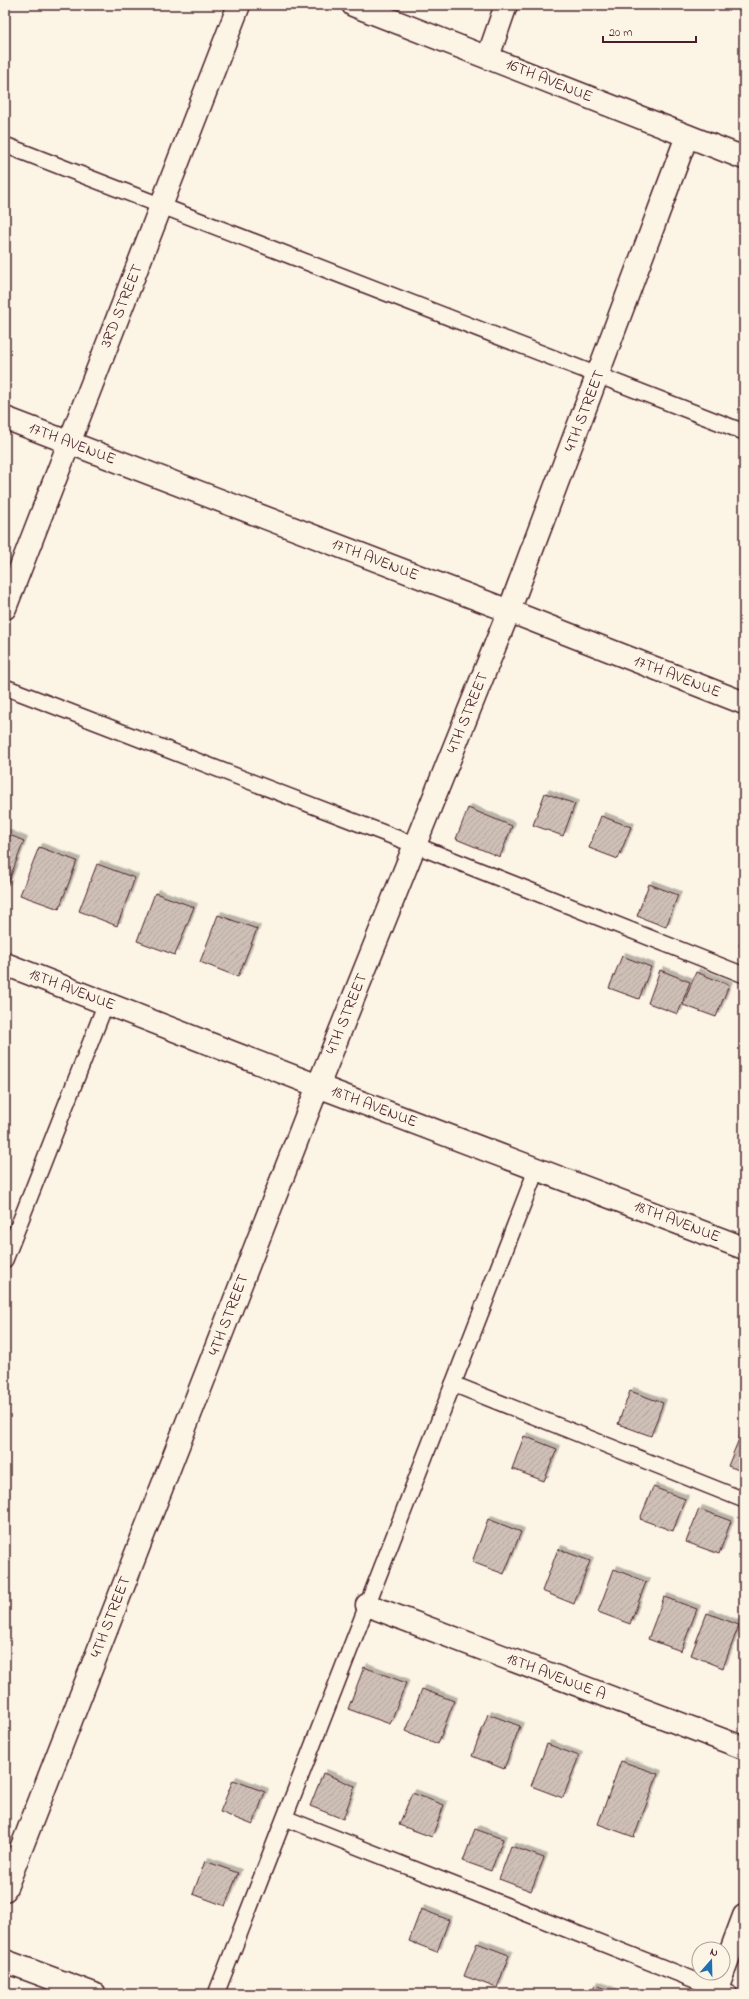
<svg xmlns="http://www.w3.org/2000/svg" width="749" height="1999" font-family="'Indie Flower',sans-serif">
<defs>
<pattern id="building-hatch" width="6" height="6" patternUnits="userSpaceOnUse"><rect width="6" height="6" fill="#cfc0b7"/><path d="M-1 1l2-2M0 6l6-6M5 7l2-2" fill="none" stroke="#b3a59e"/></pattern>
<filter id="shadow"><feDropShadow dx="3.5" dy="-3.5" stdDeviation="0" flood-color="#0004"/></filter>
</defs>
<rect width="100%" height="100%" fill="#fcf5e5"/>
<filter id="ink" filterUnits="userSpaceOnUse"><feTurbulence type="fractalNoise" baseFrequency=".025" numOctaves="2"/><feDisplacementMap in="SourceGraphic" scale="8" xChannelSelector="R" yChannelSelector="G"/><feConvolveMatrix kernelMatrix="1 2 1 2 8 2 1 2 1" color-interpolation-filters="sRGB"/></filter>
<g filter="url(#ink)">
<g fill="url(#building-hatch)" stroke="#4a1f2b" filter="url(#shadow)">
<polygon points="545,793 575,804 563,836 533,825"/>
<polygon points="468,808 512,826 500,857 456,839"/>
<polygon points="601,816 631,827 618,859 589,848"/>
<polygon points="5,833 24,841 6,888 5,888"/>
<polygon points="39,847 77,861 59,909 20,895"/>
<polygon points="97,864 135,878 117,926 79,911"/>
<polygon points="649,884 678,895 666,927 637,916"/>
<polygon points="155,893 194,907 175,955 137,941"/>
<polygon points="218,915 257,929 238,977 200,962"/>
<polygon points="744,932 744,948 739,946"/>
<polygon points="622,956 651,967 639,999 609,988"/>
<polygon points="660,970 690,982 678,1014 648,1003"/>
<polygon points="696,972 729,985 716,1017 683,1005"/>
<polygon points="744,1036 744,1047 740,1046"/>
<polygon points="630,1391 663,1403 651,1436 618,1424"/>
<polygon points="741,1434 744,1435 744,1472 728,1466"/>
<polygon points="524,1436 557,1449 544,1481 512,1469"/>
<polygon points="653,1487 685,1499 673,1531 640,1519"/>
<polygon points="699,1509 731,1521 719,1554 686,1542"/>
<polygon points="488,1519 521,1532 504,1574 472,1562"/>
<polygon points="558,1549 590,1561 574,1604 542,1591"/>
<polygon points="614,1569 646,1582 630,1624 598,1612"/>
<polygon points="664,1597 697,1609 681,1651 648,1639"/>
<polygon points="707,1613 739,1625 723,1668 691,1655"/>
<polygon points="364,1667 406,1683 390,1724 348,1709"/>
<polygon points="422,1689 454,1701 438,1744 406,1731"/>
<polygon points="488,1714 520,1726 504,1769 472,1756"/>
<polygon points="547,1744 579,1756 563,1798 531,1786"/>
<polygon points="621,1761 658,1774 634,1837 598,1824"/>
<polygon points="323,1773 355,1786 343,1819 310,1806"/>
<polygon points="233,1780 265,1792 253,1825 220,1812"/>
<polygon points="412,1793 444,1805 432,1837 399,1825"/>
<polygon points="475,1829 503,1839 491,1871 463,1861"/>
<polygon points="511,1846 544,1858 531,1891 499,1879"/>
<polygon points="205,1861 238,1873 225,1906 193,1894"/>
<polygon points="421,1909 449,1920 437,1952 409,1941"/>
<polygon points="477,1943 509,1955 497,1988 464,1976"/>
<polygon points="595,1985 618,1994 591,1994"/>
</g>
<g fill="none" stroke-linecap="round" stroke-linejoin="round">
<defs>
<g id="lane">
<polyline points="5,145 744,432"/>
<polyline points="5,687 415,845 744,975"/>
<polyline points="5,1260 106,1003"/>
<polyline points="453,1384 744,1500"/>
<polyline points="285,1818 730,1994"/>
<polyline points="216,1994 537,1168"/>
</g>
<g id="street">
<polyline points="488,57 506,5"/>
<polyline points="5,418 509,611 744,703"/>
<polyline points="5,608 239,5"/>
<polyline points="5,964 318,1086 744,1248"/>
<polyline points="367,1605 744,1748"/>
<polyline points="5,1890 318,1086 509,611 687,136"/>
<polyline points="723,1972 744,1916"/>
<polyline points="715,1994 723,1973"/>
</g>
<g id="secondary">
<polyline points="353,5 744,158"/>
<polyline points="5,1961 94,1994"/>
</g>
</defs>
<use href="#lane" stroke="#4a1f2b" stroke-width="18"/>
<use href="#street" stroke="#4a1f2b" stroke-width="25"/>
<use href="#secondary" stroke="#4a1f2b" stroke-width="25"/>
<use href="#lane" stroke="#fcf5e5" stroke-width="15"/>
<use href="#street" stroke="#fcf5e5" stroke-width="22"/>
<use href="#secondary" stroke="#fcf5e5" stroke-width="22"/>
</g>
</g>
<g text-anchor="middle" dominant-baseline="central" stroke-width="4" stroke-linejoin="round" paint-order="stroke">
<g font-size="16" fill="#4a1f2b" stroke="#fcf5e5">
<text transform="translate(549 81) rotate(22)">16TH AVENUE</text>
<text transform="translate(122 306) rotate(-68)">3RD STREET</text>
<text transform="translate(585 411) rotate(-69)">4TH STREET</text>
<text transform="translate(72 444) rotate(21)">17TH AVENUE</text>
<text transform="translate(375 560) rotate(21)">17TH AVENUE</text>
<text transform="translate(677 677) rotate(21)">17TH AVENUE</text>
<text transform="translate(468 713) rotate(-68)">4TH STREET</text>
<text transform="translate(72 990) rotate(21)">18TH AVENUE</text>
<text transform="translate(347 1014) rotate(-68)">4TH STREET</text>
<text transform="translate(374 1107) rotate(21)">18TH AVENUE</text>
<text transform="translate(677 1222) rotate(21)">18TH AVENUE</text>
<text transform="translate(229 1315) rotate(-69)">4TH STREET</text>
<text transform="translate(111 1617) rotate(-69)">4TH STREET</text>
<text transform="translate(556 1677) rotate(21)">18TH AVENUE A</text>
</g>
</g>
<rect width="749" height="1999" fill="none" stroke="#fcf5e5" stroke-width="20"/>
<rect x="10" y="10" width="729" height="1979" fill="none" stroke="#4a1f2b" stroke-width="1.5" filter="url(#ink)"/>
<g transform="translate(711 1961) rotate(20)"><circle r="19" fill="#fcf5e5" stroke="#b59f9b"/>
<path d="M0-3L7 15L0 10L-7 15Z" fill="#1f6fb2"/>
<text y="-6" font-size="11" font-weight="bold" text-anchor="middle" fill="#4a1f2b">N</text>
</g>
<path d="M603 36v6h93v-6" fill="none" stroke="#4a1f2b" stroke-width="2"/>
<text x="609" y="36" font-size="12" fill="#4a1f2b" stroke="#fcf5e5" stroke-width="3" paint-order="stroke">20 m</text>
</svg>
